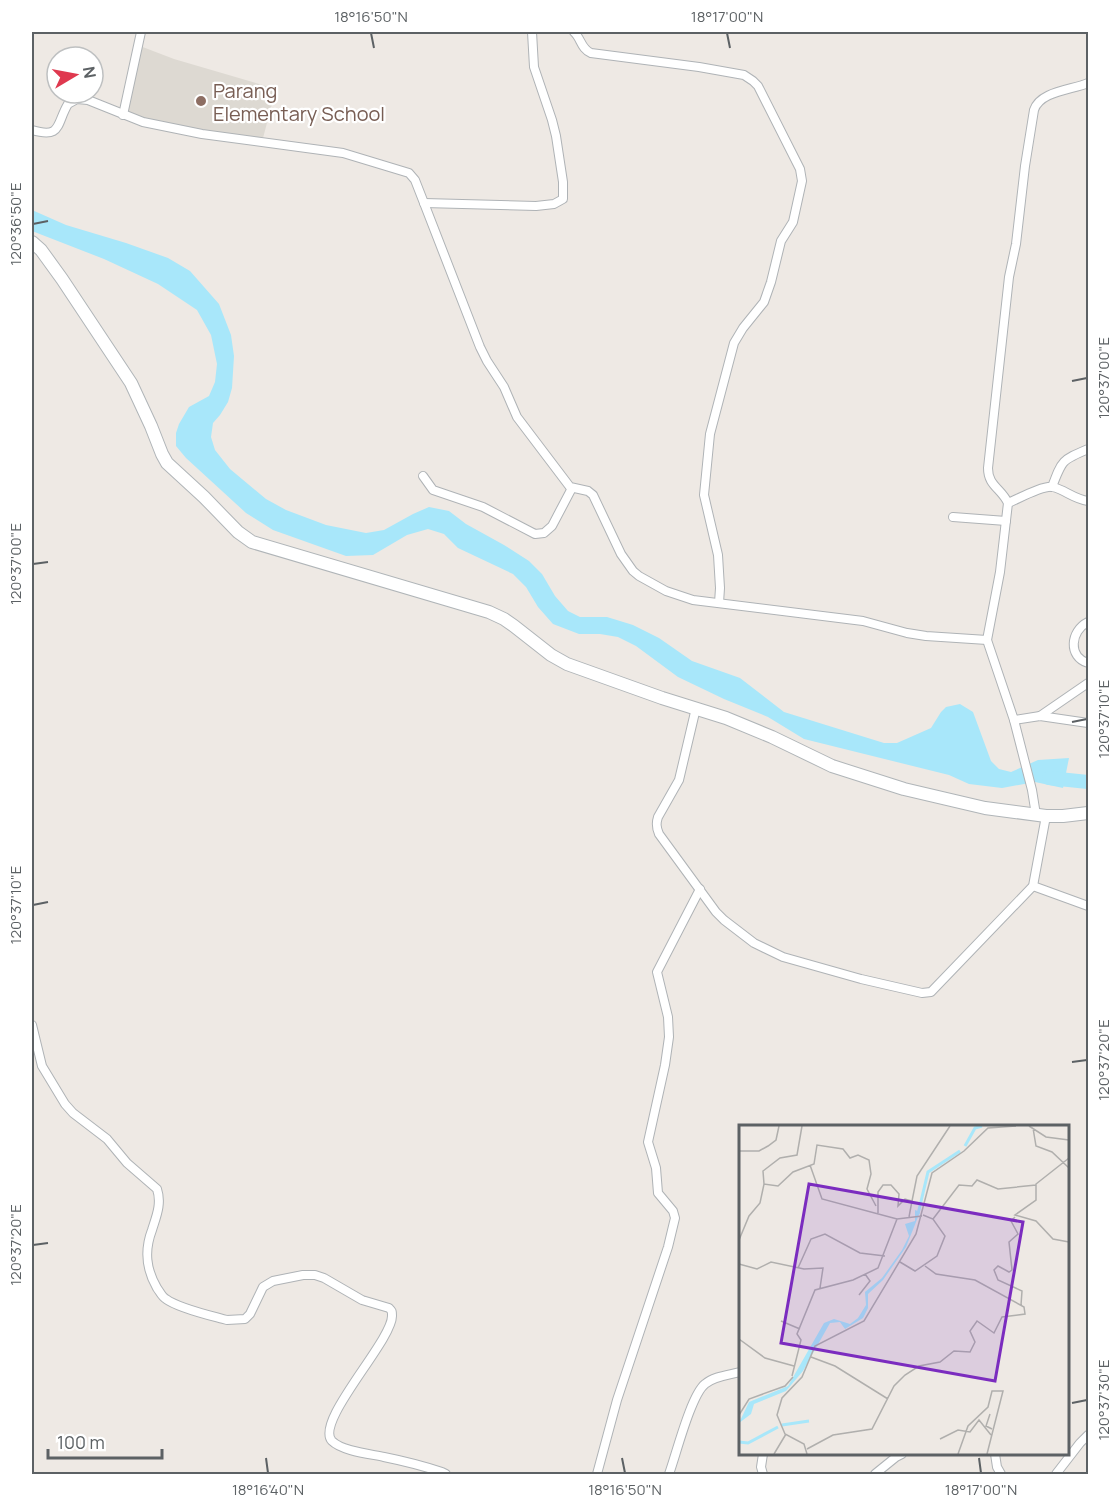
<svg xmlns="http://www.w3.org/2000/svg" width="1120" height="1506" font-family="Manrope,sans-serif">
<rect width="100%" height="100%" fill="#eee9e4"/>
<polygon fill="#ddd9d2" points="140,46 174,59 276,89 263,138 235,136 137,118 127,113"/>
<polygon fill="#a8e7fa" points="32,210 66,225 126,243 168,258 190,271 219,304 231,335 234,356 232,388 228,402 220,415 213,423 211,437 215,450 230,469 266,499 286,510 326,525 366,533 384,530 413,514 429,507 449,511 466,524 504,545 529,561 542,574 555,596 568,611 580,617 607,617 633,625 659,638 692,661 740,678 784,712 884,743 897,743 931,728 941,712 946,707 960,704 973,712 991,761 999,769 1011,772 1038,760 1069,758 1063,788 1035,782 1002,788 969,784 949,775 804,739 768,717 724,699 678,677 636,646 618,637 600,634 579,634 553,624 538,607 526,587 513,574 458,548 444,534 428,529 407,535 373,555 346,556 273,530 246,513 186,458 176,446 176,433 179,424 189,407 209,396 215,382 217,364 211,335 197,310 158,284 104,259 32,231"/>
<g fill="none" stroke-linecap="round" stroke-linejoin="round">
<polyline stroke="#a8e7fa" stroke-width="14" points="1049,778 1088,782"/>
<defs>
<g id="street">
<path d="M 574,32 C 581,38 581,49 591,53 L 699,67 L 744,75 L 753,81 L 758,86 L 800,169 L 802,181 L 793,222 L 781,241 L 771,282 L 764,302 L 743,328 L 734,343 L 710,434 L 704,495 L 718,555 L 720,588 L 719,603"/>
<polyline points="123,115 141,32"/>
<path d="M 32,130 C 62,139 56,124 68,104 L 77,99 L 88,100 L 143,122 L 202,134 L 343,153 L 409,173 L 415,180 L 424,203 L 480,347 L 487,361 L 504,387 L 517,417 L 570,487 L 588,491 L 593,495 L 621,554 L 633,571 L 639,576 L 666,591 L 693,600 L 863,621 L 907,633 L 926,636 L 987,640"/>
<polyline points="424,203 536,206 554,204 563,199 563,182 556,136 552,120 534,67 532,32"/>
<polyline points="423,476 433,490 483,507 535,534 544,533 552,526 572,488"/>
<path d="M 1052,487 C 1062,460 1062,460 1088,449"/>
<path d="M 1008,503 C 1018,499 1043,485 1053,487 C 1065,490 1074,499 1088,501"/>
<polyline points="953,517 1006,521"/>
<path d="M 1088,622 C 1070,631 1068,657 1088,663"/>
<path d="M 696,708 L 679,780 L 658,817 C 656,823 656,827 659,834 L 716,912 L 724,920 L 754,943 L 783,957 L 861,979 L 922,993 L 931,992 L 1033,886 L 1046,816"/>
<polyline points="1040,716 1088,683"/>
<polyline points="1014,720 1040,716 1088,723"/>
<path d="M 1036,815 L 1032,790 L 1014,720 L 987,640 L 1000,572 L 1008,503 C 1001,488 988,486 988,468 L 1009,277 L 1016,244 L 1025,166 L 1034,110 C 1040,91 1072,90 1088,83"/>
<polyline points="1033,886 1088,906"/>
<path d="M 32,1025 L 42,1066 L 65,1104 L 73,1113 L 107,1139 L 127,1163 L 157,1189 C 162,1204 156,1217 152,1230 C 144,1251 146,1269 157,1288 C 160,1292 162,1297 166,1299 C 178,1308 208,1315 223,1319 L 227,1320 L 245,1319 L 250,1314 L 263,1287 L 273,1281 L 303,1275 L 315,1275 L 324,1278 L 362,1300 L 389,1308 C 392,1311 392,1311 392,1316 C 392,1341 314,1422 332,1441 C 342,1451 370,1454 384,1457 C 404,1461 423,1466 442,1472 L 446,1474"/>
<polyline points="763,1454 761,1467 763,1474"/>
<polyline points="995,1454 997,1467 1001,1474"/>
<polyline points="597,1474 617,1400 668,1247 675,1218 673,1211 658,1193 656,1168 648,1142 665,1065 669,1037 668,1017 657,972 700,889"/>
<path d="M 669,1474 C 676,1455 691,1395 705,1384 C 714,1376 729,1375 740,1372"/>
<polyline points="875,1474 896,1457 902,1454"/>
<polyline points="1056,1474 1080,1443 1088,1435"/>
</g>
<polyline id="secondary" points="32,242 41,250 62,279 131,383 151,426 162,454 167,463 204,497 238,532 252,542 489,612 504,619 514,626 551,655 567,664 662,698 726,718 772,737 832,766 904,789 985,808 1046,816 1063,816 1088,813"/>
</defs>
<use href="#street" stroke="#afb3b6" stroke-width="10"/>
<use href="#secondary" stroke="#b0b5b8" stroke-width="14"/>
<use href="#street" stroke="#fff" stroke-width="8"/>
<use href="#secondary" stroke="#fff" stroke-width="12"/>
</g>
<path fill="none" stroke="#5c6164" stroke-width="2" d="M 371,33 L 374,48M 727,33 L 730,48M 33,224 L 48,221M 1072,381 L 1087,378M 33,564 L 48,562M 1072,722 L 1087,719M 33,905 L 48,902M 1072,1062 L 1087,1060M 33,1245 L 48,1243M 1072,1403 L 1087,1400M 266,1458 L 268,1473M 622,1458 L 625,1473M 979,1458 L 981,1473"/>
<circle fill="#8d6e63" stroke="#fff" stroke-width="2" cx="201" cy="101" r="6"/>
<g text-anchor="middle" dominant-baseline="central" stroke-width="4.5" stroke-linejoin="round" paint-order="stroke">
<g font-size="20" fill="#785e54" stroke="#fff" text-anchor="start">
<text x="213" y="90">Parang<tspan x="213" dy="23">Elementary School</tspan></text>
</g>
</g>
<g transform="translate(739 1125)">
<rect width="330" height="330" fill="#eee9e4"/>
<path d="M 176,85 L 181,87 L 167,122 L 144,155 L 129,169 L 129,183 L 124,193 L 106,204 L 101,197 L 91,198 L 64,246 L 47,266 L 15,279 L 12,289 L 0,298 L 10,277 L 49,261 L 85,198 L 95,194 L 111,199 L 119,193 L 127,180 L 126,167 L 143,153 L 163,125 L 170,111 L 166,99 L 176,96 Z" fill="#a8e7fa"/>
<path fill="none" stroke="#a8e7fa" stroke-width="3" d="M 226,21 L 236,3 L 243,1M 179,89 L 189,47 L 221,26M 43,300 L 70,296M 0,317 L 9,318 L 39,302"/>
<path fill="none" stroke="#b0afad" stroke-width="1.5" d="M 290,1 L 307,12 L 330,15M 294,3 L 297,21 L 313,27 L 330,43M 0,26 L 20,26 L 29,21 L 37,15 L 40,1M 330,33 L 297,59 L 297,75 L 276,90 L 297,96 L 314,114 L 330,117M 71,40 L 83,74 L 158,94 L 183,91M 25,59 L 24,46 L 41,33 L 58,30 L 63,1M 173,76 L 178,51 L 211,1M 139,88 L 139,67 L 144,60 L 152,60 L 160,69 L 159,81 L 166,74 L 173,76 L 170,92M 276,92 L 272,96 L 279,109 L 270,117 L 273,145 L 270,147 L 259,141 L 255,145 L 259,155 L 283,166 L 282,180M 194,94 L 220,60 L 233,61 L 238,55 L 259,64 L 297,60M 0,115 L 10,91 L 21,78 L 25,59 L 39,61 L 54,47 L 75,39 L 78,20 L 104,24 L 111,33 L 119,30 L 130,35 L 132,49 L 128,64 L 137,81M 161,137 L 176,146 L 198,131 L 206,111 L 194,94 L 184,90M 0,139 L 18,144 L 32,137 L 65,144 L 84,143 L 81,163M 59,143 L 72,114 L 86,109 L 121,128 L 146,131M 120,170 L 131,156 L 126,149M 42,196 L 61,204M 0,214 L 26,233 L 55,241M 72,232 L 96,241 L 149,274M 53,251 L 62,215 L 58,209 L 76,165 L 114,155 L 139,143 L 158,94M 251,289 L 247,301 L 253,304M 0,290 L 10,274 L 46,261 L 54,252M 201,314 L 219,305 L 231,307 L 240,295 L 252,310M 68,324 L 94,310 L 133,304 L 155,261 L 166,250 L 180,241 L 201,237 L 215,226 L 231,227 L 236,217 L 231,206 L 238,196 L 255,208 L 263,192 L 286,189 L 285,182 L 236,155 L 197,149 L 186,141M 35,329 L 47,309M 68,329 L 65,319 L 46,309 L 38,290 L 43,273 L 63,252 L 76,221 L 125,196 L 177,109 L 193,48 L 225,26 L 249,3 L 277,1M 219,329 L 229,301 L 249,282 L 253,266 L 264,266 L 248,329"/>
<path fill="#7b2cbf" fill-opacity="0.15" stroke="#7b2cbf" stroke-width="3" d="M 70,59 L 284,97 L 256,256 L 42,218 Z"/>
<rect width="330" height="330" fill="none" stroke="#5c6164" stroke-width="3"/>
</g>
<rect width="1120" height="1506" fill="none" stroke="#ffffff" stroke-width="66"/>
<g transform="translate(75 75) rotate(80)"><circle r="28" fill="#ffffff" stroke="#bec0c1" stroke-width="1.5"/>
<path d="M0-4.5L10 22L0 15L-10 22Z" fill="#df394f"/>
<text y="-9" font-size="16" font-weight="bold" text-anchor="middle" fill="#5c6164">N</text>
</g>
<path d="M48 1449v9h114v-9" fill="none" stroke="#5c6164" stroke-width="3"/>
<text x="57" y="1449" font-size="18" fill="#5c6164" stroke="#ffffff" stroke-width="4.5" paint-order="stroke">100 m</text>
<rect x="33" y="33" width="1054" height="1440" fill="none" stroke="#5c6164" stroke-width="2"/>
<g font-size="15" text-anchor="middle" fill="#5c6164">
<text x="371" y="22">18°16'50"N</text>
<text x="727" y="22">18°17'00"N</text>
<text transform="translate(16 224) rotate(-90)" y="5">120°36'50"E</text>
<text transform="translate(1104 378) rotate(-90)" y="5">120°37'00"E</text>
<text transform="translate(16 564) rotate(-90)" y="5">120°37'00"E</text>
<text transform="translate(1104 719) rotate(-90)" y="5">120°37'10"E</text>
<text transform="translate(16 905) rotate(-90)" y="5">120°37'10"E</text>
<text transform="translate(1104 1060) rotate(-90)" y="5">120°37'20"E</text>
<text transform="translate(16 1245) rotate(-90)" y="5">120°37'20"E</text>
<text transform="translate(1104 1400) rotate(-90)" y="5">120°37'30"E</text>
<text x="268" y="1495">18°16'40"N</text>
<text x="625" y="1495">18°16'50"N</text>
<text x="981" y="1495">18°17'00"N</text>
</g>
</svg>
